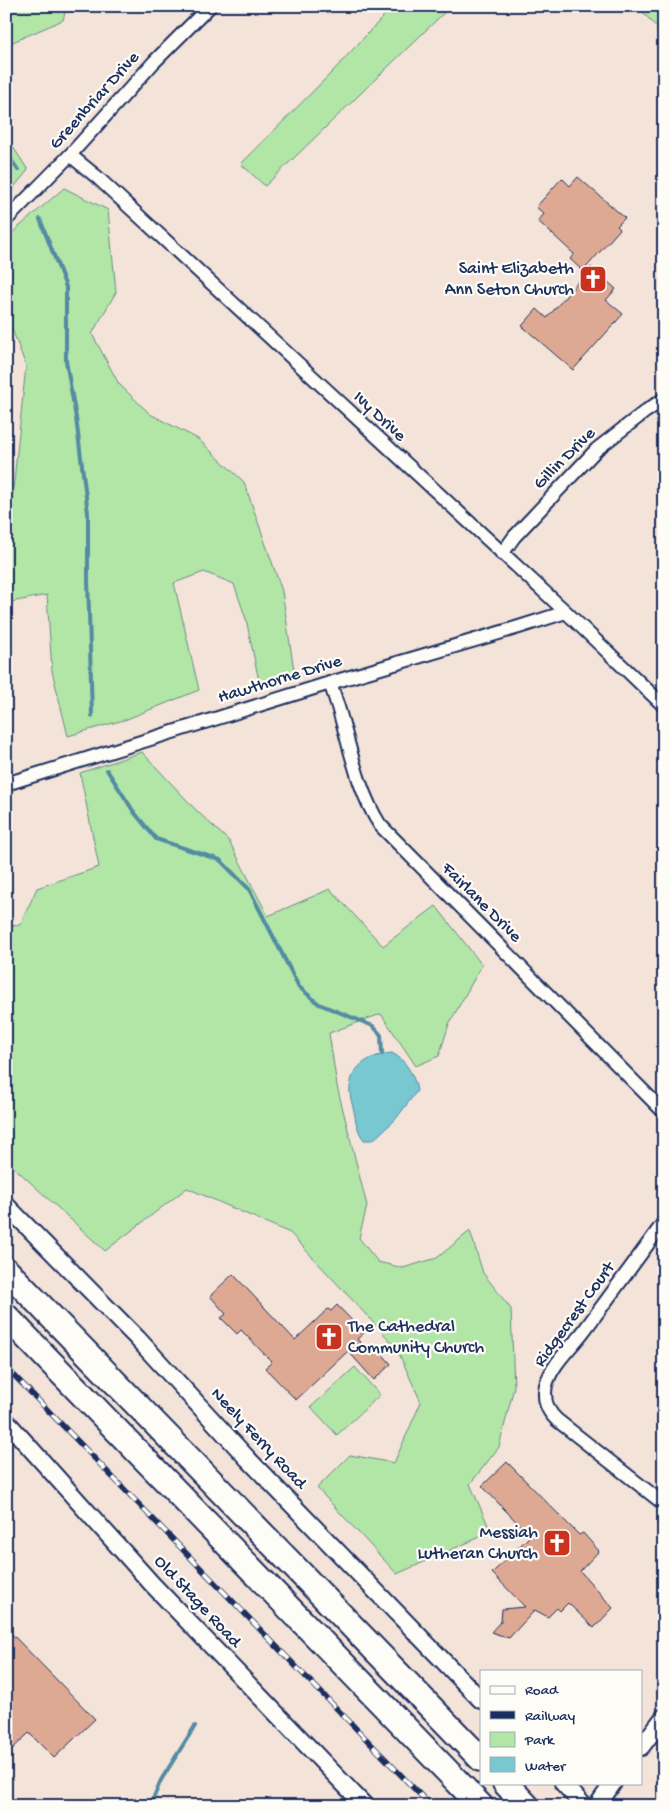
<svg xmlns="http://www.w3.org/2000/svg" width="670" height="1812" font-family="'Gochi Hand',sans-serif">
<rect width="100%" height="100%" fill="#f4e3d9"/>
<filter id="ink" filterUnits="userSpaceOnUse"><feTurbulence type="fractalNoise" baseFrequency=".02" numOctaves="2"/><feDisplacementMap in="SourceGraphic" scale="10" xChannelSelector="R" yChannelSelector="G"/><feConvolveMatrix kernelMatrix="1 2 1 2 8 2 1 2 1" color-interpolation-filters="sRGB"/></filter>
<g filter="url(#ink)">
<g fill="#b2e6a7" stroke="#668a82">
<polygon points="6,6 67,6 63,20 6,45"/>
<polygon points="393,6 451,6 265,186 241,164 334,70"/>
<polygon points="637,6 664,6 664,35"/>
<polygon points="6,136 28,170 6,197"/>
<polygon points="64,188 108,210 116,292 92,334 119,384 150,414 198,439 244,482 282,591 295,677 260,686 246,619 234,584 204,572 174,583 199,690 127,719 68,736 52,671 47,595 6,603 6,509 12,500 26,366 6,313 6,238"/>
<polygon points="142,752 196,810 229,841 268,916 330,889 383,946 436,906 482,965 449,1024 439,1056 416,1066 381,1014 329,1033 337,1086 367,1206 359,1238 378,1262 403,1268 437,1258 470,1231 483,1273 511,1309 514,1387 499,1447 470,1484 491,1532 397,1574 317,1488 350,1455 394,1463 421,1402 396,1347 290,1233 187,1188 105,1251 6,1160 6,926 20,925 37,888 99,867 80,773"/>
<polygon points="355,1367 380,1395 337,1435 311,1407"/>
</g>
<path fill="#77c8d1" stroke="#528ba3" d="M 392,1053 C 405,1059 415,1076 417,1091 L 395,1120 L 373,1140 L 364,1140 C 357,1131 356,1122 354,1111 C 352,1103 349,1094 350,1087 C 352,1065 371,1055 392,1053 Z"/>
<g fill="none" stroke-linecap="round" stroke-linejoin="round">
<g stroke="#528ba3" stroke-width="4">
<polyline points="6,152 18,170"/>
<polyline points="40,219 66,287 66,361 76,418 88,513 88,580 92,716"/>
<polyline points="107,770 134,812 156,839 220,860 249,889 299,987 319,1004 373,1026 381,1035 382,1054"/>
<polyline points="150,1806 161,1780 195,1726"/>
</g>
</g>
<g fill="#dea993" stroke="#1b2f5e">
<polygon points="578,177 625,218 617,226 620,229 583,271 570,259 574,254 538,221 544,214 536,207 562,178 570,186"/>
<polygon points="591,267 616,289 606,300 623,314 573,370 522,326 537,309 547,318"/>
<polygon points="233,1274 295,1340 328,1309 331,1311 337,1305 364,1333 357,1339 372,1355 378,1349 391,1364 374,1380 348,1351 296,1400 265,1368 272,1362 241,1330 237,1334 221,1318 226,1314 210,1296"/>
<polygon points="507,1462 579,1535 583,1533 599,1551 580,1571 613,1608 594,1628 568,1603 560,1611 557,1608 548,1617 535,1610 509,1638 491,1632 501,1621 502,1609 525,1607 492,1573 530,1536 482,1486"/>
<polygon points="6,1628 95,1719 54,1758 29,1733 6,1755"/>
</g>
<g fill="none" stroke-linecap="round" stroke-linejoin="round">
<defs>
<g id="minor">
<polyline points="70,155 97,177 566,612 664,706"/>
<polyline points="6,220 70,155 154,62 210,6"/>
<polyline points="502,554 514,537 597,449 646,411 664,399"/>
<path d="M 330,683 C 348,730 353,783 380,825 L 664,1112"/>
<polyline points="6,784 330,683 519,627 566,612"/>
<path d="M 664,1222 C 637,1259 610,1296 583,1332 C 570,1349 552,1364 546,1385 C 543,1399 547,1411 557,1420 L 664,1504"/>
</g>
<g id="tertiary">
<polyline points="6,1205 137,1338 248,1459 481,1700"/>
<polyline points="6,1421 152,1584 365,1806"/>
<polyline points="641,1747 664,1717"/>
<polyline points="563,1783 584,1806"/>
<polyline points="597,1806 613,1783"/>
</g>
<g id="motorway">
<polyline points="6,1270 481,1759"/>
<polyline points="6,1316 481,1806"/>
<polyline points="505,1783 527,1806"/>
</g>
</defs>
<use href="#minor" stroke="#1b2f5e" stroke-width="16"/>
<use href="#tertiary" stroke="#1b2f5e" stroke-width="20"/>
<use href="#motorway" stroke="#1b2f5e" stroke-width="28"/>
<use href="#minor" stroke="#fdfcf7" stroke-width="12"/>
<use href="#tertiary" stroke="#fdfcf7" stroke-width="16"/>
<use href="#motorway" stroke="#fdfcf7" stroke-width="24"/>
<defs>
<polyline id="rail" points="6,1367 431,1806"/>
</defs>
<use href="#rail" stroke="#1b2f5e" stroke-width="5.5"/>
<use href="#rail" stroke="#fdfcf7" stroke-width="4" stroke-dasharray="11" stroke-linecap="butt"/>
</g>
</g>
<defs>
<symbol id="church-square" viewBox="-11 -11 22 22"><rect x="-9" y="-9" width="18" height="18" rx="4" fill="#c8321e" stroke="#fdfcf7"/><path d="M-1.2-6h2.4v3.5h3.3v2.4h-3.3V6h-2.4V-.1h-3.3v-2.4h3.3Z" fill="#fff"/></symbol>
</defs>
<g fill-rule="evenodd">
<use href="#church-square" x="577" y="263" width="32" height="32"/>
<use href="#church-square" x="313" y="1321" width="32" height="32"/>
<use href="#church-square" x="541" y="1527" width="32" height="32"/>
</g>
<g text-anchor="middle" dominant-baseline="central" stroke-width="4.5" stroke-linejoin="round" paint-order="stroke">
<g font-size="18" fill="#1b2f5e" stroke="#fdfcf7">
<text transform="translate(95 101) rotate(-48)">Greenbriar Drive</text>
<text transform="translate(379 417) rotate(43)">Ivy Drive</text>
<text transform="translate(565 459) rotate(-45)">Gillin Drive</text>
<text transform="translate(280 680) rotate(-17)">Hawthorne Drive</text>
<text transform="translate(481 903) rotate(45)">Fairlane Drive</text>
<text transform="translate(575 1315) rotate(-54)">Ridgecrest Court</text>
<text transform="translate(258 1439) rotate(47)">Neely Ferry Road</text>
<text transform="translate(197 1602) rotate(47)">Old Stage Road</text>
</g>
<g font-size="18" fill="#1b2f5e" stroke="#fdfcf7" text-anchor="end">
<text x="574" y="269">Saint Elizabeth<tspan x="574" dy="21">Ann Seton Church</tspan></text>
<text x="348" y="1327" text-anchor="start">The Cathedral<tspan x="348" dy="21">Community Church</tspan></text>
<text x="538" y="1533">Messiah<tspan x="538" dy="21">Lutheran Church</tspan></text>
</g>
</g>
<rect width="670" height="1812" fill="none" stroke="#fdfcf7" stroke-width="25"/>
<rect x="12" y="12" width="645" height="1787" fill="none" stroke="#1b2f5e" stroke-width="2" filter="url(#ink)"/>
<rect x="480" y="1670" width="162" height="115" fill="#fdfcf7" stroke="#a3aaba"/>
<rect x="490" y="1686" width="25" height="8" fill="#fdfcf7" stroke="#a3aaba"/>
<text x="525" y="1694" font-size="15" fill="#1b2f5e">Road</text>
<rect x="490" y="1711" width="25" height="8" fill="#1b2f5e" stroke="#a3aaba"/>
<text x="525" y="1720" font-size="15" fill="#1b2f5e">Railway</text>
<rect x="490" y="1732" width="25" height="15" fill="#b2e6a7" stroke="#a3aaba"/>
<text x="525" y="1744" font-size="15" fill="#1b2f5e">Park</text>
<rect x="490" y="1757" width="25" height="15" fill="#77c8d1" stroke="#a3aaba"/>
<text x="525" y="1770" font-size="15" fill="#1b2f5e">Water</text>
</svg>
